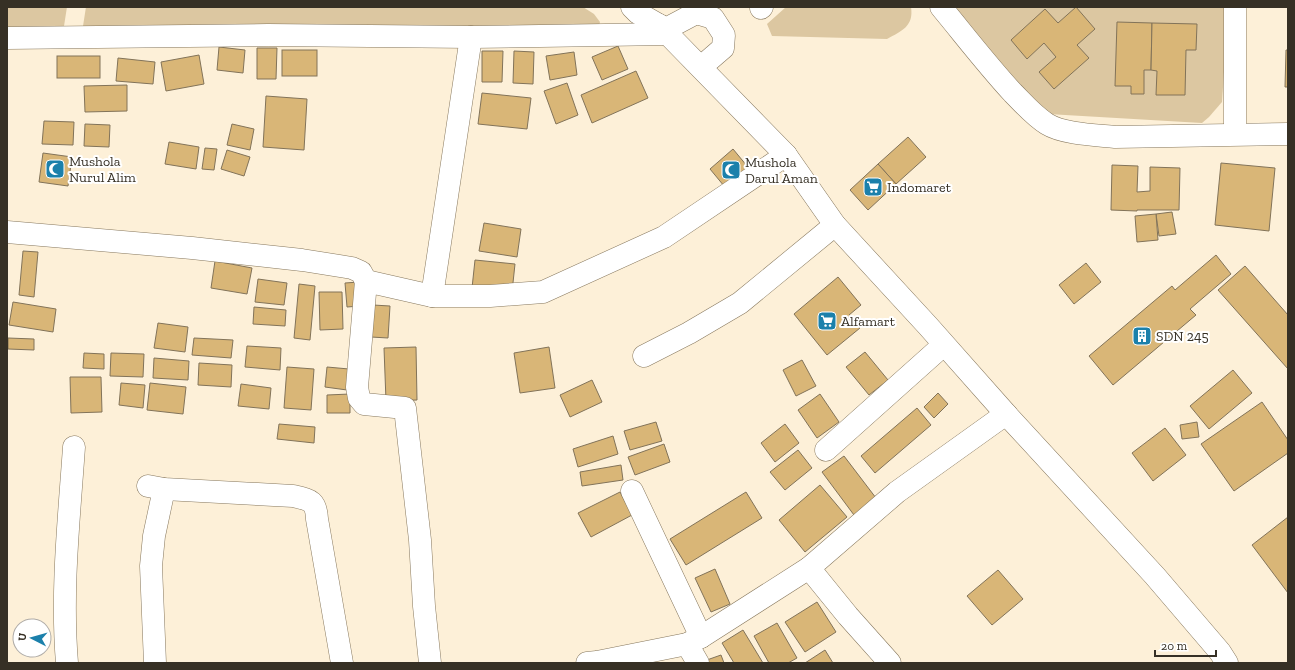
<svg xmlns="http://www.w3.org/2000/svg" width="1295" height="670" font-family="'Zilla Slab',serif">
<rect width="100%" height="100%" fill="#fdf0d8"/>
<g fill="#dcc7a1">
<polygon points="7,7 67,7 64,26 7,30"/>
<polygon points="86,7 583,7 594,14 600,22 598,30 83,26"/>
<path d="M 786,7 L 911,7 C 914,26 902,31 887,39 L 772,36 L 767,24 Z"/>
<polygon points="953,7 1226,7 1227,26 1222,102 1209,117 1202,123 1048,114 1005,74"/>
</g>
<g fill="#d9b677" stroke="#827359">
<polygon points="1076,7 1095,29 1077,45 1089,58 1054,89 1039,72 1056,57 1044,43 1027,59 1011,40 1045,9 1058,23"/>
<polygon points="1117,22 1152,23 1151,70 1144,70 1144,94 1131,94 1131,86 1115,86"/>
<polygon points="1152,23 1197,24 1196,50 1186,50 1185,95 1156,95 1157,71 1151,70"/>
<polygon points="618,46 628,69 602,80 592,57"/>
<polygon points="219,47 245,50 243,73 217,70"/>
<polygon points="257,48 277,48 276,79 257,79"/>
<rect x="282" y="50" width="35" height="26"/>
<polygon points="1286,50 1288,50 1288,87 1285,87"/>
<polygon points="482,51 503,51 502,82 482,82"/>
<polygon points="514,51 534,52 533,84 513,83"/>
<polygon points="574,52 577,75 550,80 546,56"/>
<polygon points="199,55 204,84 166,91 161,62"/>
<rect x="57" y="56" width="43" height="22"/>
<polygon points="118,58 155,62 153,84 116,81"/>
<polygon points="636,71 648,98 592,123 581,95"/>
<polygon points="567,83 578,115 556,124 544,91"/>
<polygon points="127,85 127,111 85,112 84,86"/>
<polygon points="482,93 531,98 527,129 478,124"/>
<polygon points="266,96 307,99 304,150 263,147"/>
<polygon points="44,121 74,122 73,145 42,144"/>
<polygon points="85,124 110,125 109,147 84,146"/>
<polygon points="232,124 254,129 250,150 227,145"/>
<polygon points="908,137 926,157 896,184 878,164"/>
<polygon points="169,142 199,147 196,169 165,164"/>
<polygon points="205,148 217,149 214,170 202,169"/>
<polygon points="733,149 752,172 729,192 710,169"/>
<polygon points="227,150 250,157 244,176 221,169"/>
<polygon points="43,153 72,157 68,186 39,182"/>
<polygon points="1221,163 1275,168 1269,231 1215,225"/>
<polygon points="878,164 896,184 868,210 850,190"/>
<polygon points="1112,165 1138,166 1137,192 1150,191 1150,167 1180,168 1179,210 1137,210 1137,211 1111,210"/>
<polygon points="1172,212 1176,234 1159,236 1156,214"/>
<polygon points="1156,214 1158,240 1137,242 1135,216"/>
<polygon points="484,223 521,229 517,257 479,251"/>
<polygon points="23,251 38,252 34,297 19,295"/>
<polygon points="1216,255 1231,274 1190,309 1196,315 1113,385 1089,356 1172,286 1175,290"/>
<polygon points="475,260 515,264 512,292 472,288"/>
<polygon points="215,261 252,268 247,294 211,288"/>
<polygon points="1086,263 1101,282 1074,304 1059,285"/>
<polygon points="1245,266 1288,315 1288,369 1218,290"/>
<polygon points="838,277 861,305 849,315 860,328 827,355 794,314"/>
<polygon points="258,279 287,283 284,305 255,302"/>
<polygon points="359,282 360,306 347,307 345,283"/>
<polygon points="299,284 315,286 310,340 294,338"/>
<polygon points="319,292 342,292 343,329 320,330"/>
<polygon points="13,302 56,309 53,332 9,325"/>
<polygon points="373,305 390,306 388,338 371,337"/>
<polygon points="254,307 286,310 285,326 253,324"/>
<polygon points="158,323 188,327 185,352 154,348"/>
<polygon points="8,338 34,339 34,350 8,349"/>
<polygon points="194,338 233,340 231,358 192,355"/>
<polygon points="247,346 281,348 280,370 245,367"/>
<polygon points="416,347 417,400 386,401 384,348"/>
<polygon points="549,347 555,388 520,393 514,353"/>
<polygon points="865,352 888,380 869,395 846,367"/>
<polygon points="84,353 104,354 104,369 83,368"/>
<polygon points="111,353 144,354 143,377 110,376"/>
<polygon points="154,358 189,361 188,380 153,378"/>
<polygon points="802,360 816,386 796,396 783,370"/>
<polygon points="199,363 232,365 231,387 198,385"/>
<polygon points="287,367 314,369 311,410 284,408"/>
<polygon points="327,367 349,369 347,390 325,387"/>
<polygon points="1233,370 1252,393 1209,429 1190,406"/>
<polygon points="70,377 101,377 102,412 71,413"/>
<polygon points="592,380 602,402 570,417 560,395"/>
<polygon points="121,383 145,385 143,408 119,405"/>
<polygon points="150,383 186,387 183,414 147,410"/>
<polygon points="241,384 271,388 269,409 238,406"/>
<polygon points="938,393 948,404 934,418 924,407"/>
<polygon points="350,394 350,413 327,413 327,395"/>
<polygon points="820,394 839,422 817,438 798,410"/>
<polygon points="1262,402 1288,440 1288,453 1234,491 1201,444"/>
<polygon points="917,408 931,425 875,473 861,456"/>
<polygon points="656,422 662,441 630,450 624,431"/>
<polygon points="1197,422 1199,437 1182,439 1180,425"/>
<polygon points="279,424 315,427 314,443 277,439"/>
<polygon points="785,424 799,443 775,462 761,443"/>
<polygon points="1165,428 1186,455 1153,481 1132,453"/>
<polygon points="613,436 618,454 578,467 573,449"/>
<polygon points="664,444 670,462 635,475 628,457"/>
<polygon points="798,450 812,468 785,490 770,472"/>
<polygon points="844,456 876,498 854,515 822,472"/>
<polygon points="621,465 623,480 582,486 580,472"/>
<polygon points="820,485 847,517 805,552 779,520"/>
<polygon points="620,492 632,515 591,537 578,513"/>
<polygon points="746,492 762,518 686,565 670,539"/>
<polygon points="1288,517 1288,593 1252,545"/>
<polygon points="715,569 730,604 711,612 695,578"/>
<polygon points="998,570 1023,599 992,625 967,596"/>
<polygon points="817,602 836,632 805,652 785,622"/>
<polygon points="777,623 797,658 788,663 769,663 754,636"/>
<polygon points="743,630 763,663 734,663 722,643"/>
<polygon points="825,650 833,663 805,663"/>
<polygon points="721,655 724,663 705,663 704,661"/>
</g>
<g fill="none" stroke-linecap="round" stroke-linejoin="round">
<defs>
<g id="minor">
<polyline points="632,7 638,13 659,25"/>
<path d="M 941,7 C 965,36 988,66 1013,93 C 1024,104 1034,116 1047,124 C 1063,134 1096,135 1115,137 L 1288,134"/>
<polyline points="761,8 762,7"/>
<polyline points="664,30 696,13 713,18 724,35 723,48 701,67"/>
<polyline points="7,38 268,35 471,37 668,34"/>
<polyline points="1235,134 1235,7"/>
<polyline points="7,232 192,248 302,260 352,268 361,272 366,281"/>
<polyline points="432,296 471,37"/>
<polyline points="644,356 689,333 740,303 835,225"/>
<polyline points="826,450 939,349 943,344"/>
<path d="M 148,486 L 164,489 L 293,496 C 310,500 316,500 317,519 L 342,663"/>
<polyline points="632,491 701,637"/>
<polyline points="809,568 848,616 890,663"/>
<polyline points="687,644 698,663"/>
<path d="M 67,663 C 61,591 69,519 74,447"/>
<polyline points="155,663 151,566 154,536 164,489"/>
<polyline points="430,663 424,606 420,540 405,408 364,404 359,398 357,387 366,281 432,296 490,296 543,292 664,237 786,155"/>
<polyline points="587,663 597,662 687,644 701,637 809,568 897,492 1006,414"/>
</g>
<polyline id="secondary" points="659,25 786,155 835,225 928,326 1006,414 1155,576 1220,652 1227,663"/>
</defs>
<use href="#minor" stroke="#87785e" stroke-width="23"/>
<use href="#secondary" stroke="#87785e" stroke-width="23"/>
<use href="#minor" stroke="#fff" stroke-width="22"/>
<use href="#secondary" stroke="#fff" stroke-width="22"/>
</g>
<defs>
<symbol id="mosque-square" viewBox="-11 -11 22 22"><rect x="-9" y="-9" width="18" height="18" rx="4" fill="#1b80ab" stroke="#fff"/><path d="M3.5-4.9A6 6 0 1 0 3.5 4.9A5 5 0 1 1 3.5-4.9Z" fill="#fff"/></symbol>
<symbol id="supermarket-square" viewBox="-11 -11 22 22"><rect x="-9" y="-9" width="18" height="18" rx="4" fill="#1b80ab" stroke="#fff"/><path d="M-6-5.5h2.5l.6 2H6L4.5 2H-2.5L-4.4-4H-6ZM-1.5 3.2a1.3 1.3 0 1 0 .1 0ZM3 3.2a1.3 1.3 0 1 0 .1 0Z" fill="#fff"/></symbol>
<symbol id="building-square" viewBox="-11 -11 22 22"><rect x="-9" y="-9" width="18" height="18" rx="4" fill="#1b80ab" stroke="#fff"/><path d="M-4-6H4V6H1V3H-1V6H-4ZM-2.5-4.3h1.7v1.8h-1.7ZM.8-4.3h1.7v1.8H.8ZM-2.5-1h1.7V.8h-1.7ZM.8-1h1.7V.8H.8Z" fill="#fff"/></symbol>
</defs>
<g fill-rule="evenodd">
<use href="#mosque-square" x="44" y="158" width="22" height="22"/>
<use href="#mosque-square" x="720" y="159" width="22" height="22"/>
<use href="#supermarket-square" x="862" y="176" width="22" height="22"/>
<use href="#supermarket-square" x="816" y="310" width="22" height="22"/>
<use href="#building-square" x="1131" y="325" width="22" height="22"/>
</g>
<g text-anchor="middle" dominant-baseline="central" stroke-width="4" stroke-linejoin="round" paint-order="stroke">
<g font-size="14" fill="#363025" stroke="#fff" text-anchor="start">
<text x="69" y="161">Mushola<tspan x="69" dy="16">Nurul Alim</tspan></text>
<text x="745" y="162">Mushola<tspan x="745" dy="16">Darul Aman</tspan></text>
<text x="887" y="187">Indomaret</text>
<text x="841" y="321">Alfamart</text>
<text x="1156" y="336">SDN 245</text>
</g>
</g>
<rect width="1295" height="670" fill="none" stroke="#363025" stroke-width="16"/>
<g transform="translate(32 638) rotate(276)"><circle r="19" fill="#ffffff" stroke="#afaca8"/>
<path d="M0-3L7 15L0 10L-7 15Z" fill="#1b80ab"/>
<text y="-6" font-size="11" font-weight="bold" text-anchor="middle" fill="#363025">U</text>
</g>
<path d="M1155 650v6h61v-6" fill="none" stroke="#363025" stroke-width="2"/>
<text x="1161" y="650" font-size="12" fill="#363025" stroke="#ffffff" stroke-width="3" paint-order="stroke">20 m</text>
</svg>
